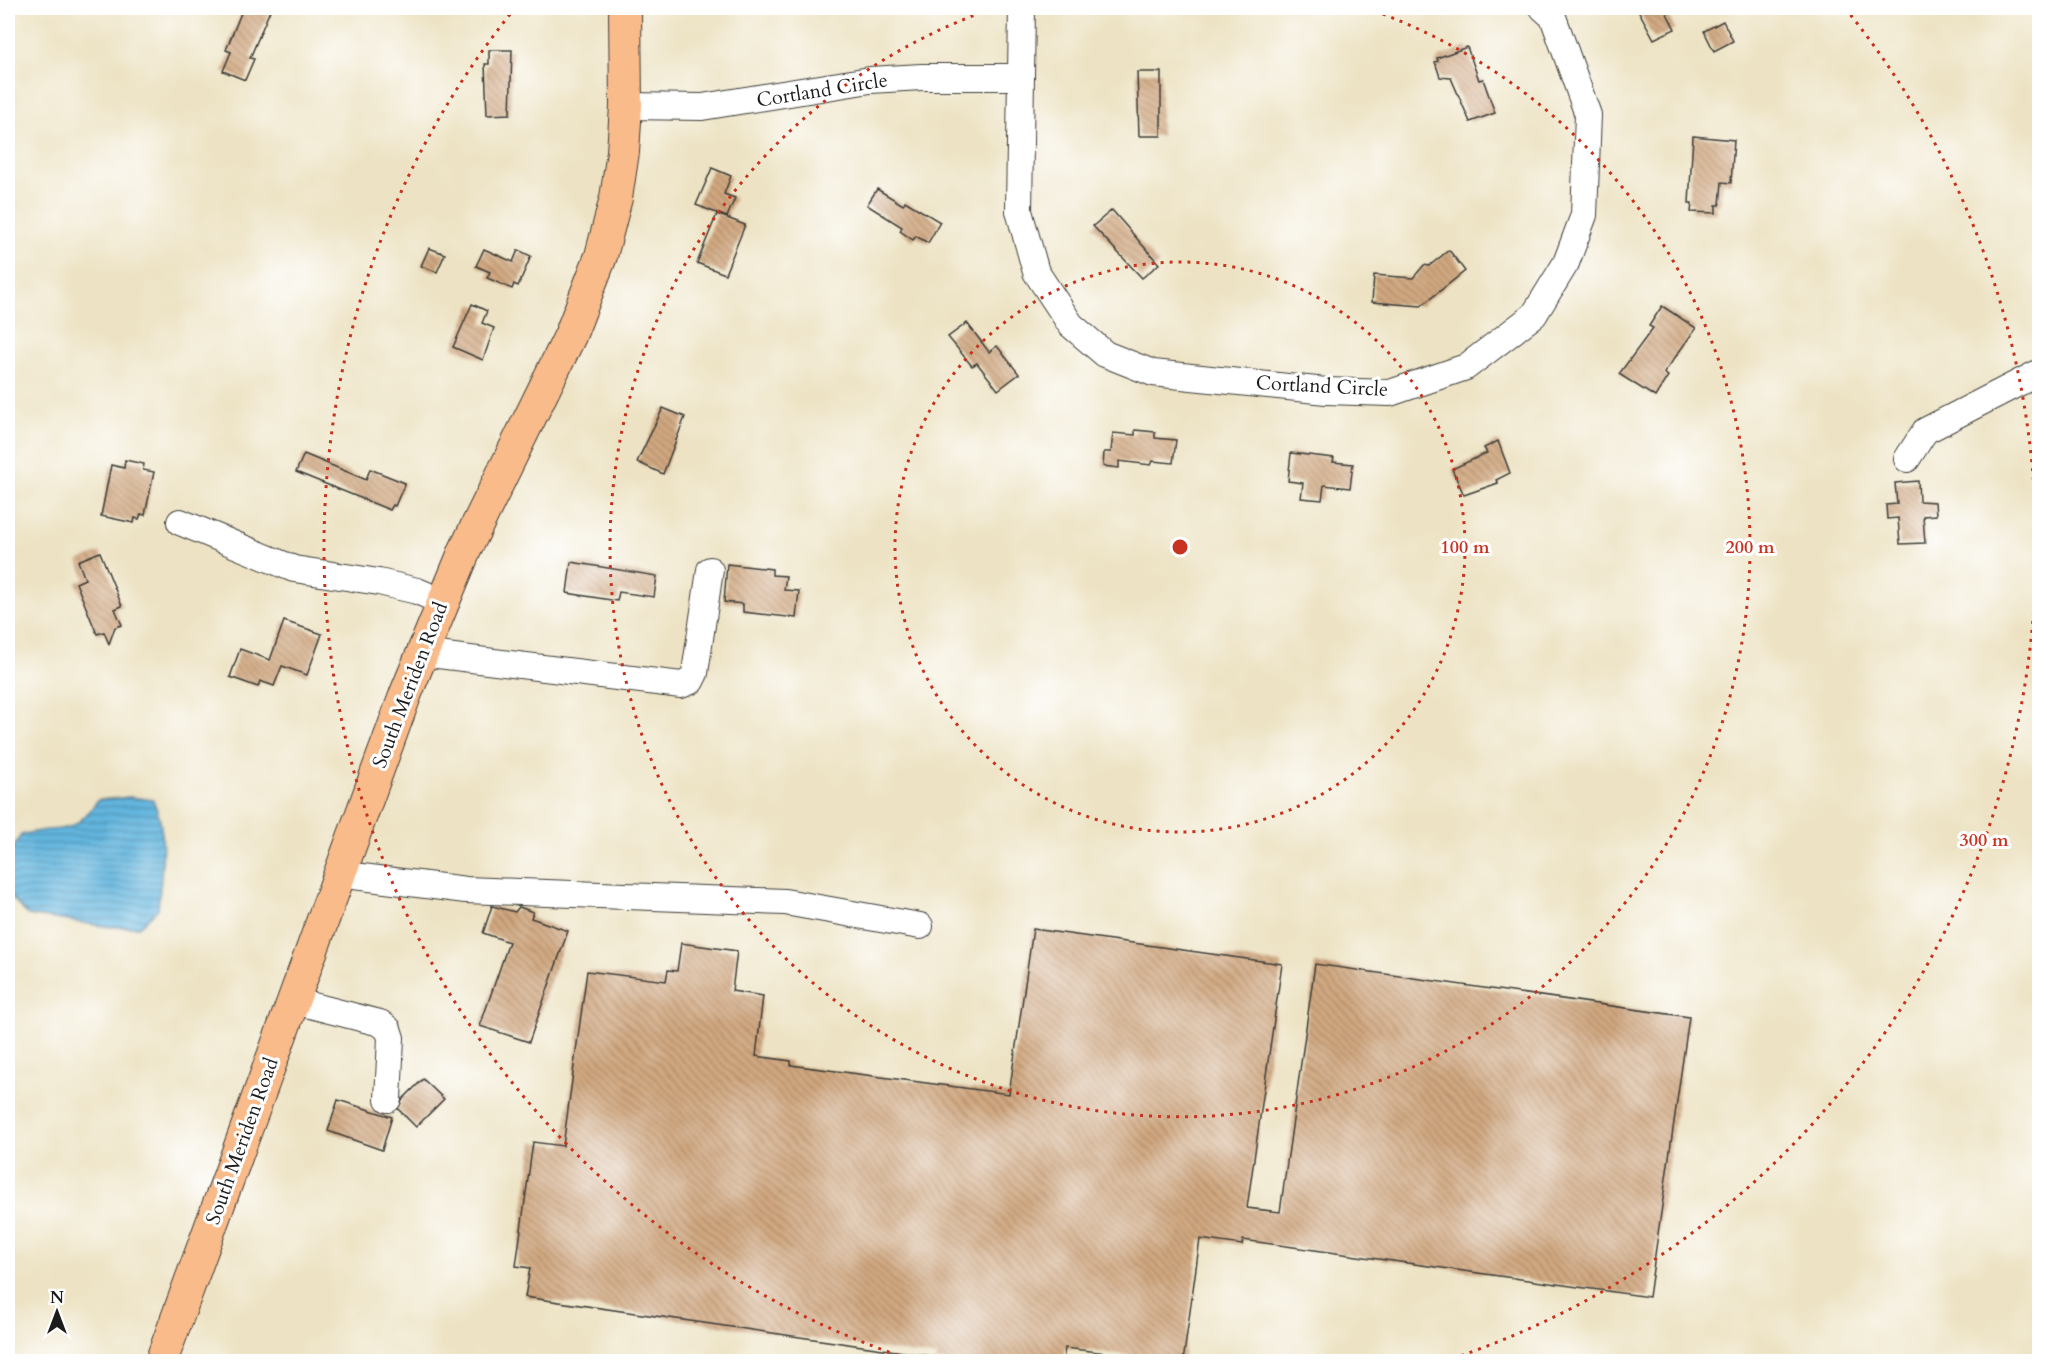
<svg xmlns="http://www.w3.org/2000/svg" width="2047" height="1369" font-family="Cardo,serif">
<defs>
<pattern id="water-rules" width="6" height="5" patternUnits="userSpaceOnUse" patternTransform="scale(1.5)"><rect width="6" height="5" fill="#62b5de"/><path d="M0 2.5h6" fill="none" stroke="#5092b3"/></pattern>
<pattern id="building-back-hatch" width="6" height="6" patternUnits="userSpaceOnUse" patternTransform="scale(1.5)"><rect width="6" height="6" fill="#d1a880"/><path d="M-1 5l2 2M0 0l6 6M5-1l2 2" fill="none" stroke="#a98868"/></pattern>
</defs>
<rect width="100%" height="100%" fill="#fff"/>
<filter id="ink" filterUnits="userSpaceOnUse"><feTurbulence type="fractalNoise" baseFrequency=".0167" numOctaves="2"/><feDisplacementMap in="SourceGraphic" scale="12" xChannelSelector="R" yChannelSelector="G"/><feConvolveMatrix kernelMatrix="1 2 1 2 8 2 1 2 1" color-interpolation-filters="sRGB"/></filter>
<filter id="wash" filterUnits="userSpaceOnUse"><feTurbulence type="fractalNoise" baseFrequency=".008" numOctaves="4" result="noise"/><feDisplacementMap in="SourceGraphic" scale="24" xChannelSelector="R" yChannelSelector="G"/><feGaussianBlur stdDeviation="1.35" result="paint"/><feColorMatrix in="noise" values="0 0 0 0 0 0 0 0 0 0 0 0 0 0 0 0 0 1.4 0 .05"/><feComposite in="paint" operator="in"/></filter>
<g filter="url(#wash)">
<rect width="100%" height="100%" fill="#ede3c4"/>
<path fill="url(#water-rules)" stroke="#3f687d" stroke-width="1.5" d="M 130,797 L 153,800 C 169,833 161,873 158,909 L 139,927 L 110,927 L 28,915 L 8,894 L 8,856 L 21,835 C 62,823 69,841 98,800 Z"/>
<g id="blocks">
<g fill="url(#building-back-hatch)">
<polygon points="243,8 271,8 250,58 254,59 245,80 223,71 231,52 226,50"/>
<polygon points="1637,8 1664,8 1675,29 1654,39"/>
<polygon points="1723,21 1733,41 1714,51 1704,31"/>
<polygon points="1467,47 1479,80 1483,79 1495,113 1470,122 1451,78 1440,77 1435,62 1438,61 1437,58"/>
<polygon points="489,50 512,50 510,114 487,115 485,64 489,64"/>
<polygon points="1137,72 1161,72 1161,136 1139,136"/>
<polygon points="1693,136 1734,140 1731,183 1722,182 1720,205 1716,205 1716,213 1691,212 1692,203 1689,203"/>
<polygon points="712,168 731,176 724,194 735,198 727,217 696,205"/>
<polygon points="877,189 903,205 905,201 940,222 928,243 916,236 913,240 900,231 902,227 867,205"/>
<polygon points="1112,210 1159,264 1142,278 1093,226"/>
<polygon points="717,214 745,225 725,274 697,263"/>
<polygon points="429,248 445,254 437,272 421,266"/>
<polygon points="484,249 513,262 518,250 531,256 518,286 514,284 512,289 487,278 490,272 476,266"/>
<polygon points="1449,250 1465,271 1421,306 1372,302 1374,275 1413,278 1424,265 1429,266"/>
<polygon points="472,304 487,311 482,323 494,328 483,360 453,347"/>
<polygon points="1662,306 1696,328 1664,373 1668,376 1655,397 1619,374 1653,328 1649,326"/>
<polygon points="967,323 989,352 997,346 1019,374 998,390 977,363 972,366 948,337"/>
<polygon points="663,408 685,417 663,474 637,462"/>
<polygon points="1135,430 1155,432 1155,438 1176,440 1173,463 1153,461 1151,465 1119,461 1119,468 1103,466 1104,452 1111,452 1113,433 1135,435"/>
<polygon points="1498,441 1510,473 1496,480 1498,483 1464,495 1452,469 1487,453 1484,448"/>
<polygon points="1291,453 1334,458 1333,462 1353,464 1350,488 1324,485 1322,500 1301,498 1303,483 1288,481"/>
<polygon points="304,454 362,478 366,480 370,469 405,483 395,506 393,505 390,510 296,472"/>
<polygon points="125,460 144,464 143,470 154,472 145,515 141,514 139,519 135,518 134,523 101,516 111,465 124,468"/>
<polygon points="1918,481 1919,501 1935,502 1936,515 1923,516 1925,543 1900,544 1898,518 1887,519 1886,505 1897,504 1895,483"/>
<polygon points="100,552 122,606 115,609 122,625 115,627 109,644 104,632 97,634 76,583 85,579 78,561"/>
<polygon points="571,562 657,576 654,597 619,592 617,601 567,593"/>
<polygon points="727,564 772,569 772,575 786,576 784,590 799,591 796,618 743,612 743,604 724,602"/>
<polygon points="284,621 322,634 307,675 282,666 274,686 260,681 258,687 230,677 240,649 270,660"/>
<polygon points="492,906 515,912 519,907 533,912 531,918 568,931 529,1042 480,1026 509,942 483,933"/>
<polygon points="1033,929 1282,964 1247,1208 1280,1212 1315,964 1689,1017 1649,1297 1243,1240 1242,1245 1200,1239 1183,1362 1065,1348 1063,1362 936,1362 937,1357 525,1297 530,1268 516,1266 533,1142 563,1146 587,971 666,981 668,970 677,971 681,943 737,951 732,991 763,996 756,1056 791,1061 791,1065 1009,1094"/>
<polygon points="423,1079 444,1099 416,1127 398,1109 403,1099"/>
<polygon points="338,1100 392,1117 382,1150 328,1131"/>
</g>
</g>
</g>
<g filter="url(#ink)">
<use href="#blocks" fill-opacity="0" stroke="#3b3a35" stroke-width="1.5"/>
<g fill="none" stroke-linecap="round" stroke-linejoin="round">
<defs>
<g id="minor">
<polyline points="1022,8 1019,211 1036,272 1071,325 1105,354 1153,373 1326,391 1390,393 1466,367 1534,315 1566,263 1584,215 1588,115 1553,17 1543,8"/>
<polyline points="626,106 702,107 870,80 922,77 1019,77"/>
<polyline points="1907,459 1925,431 2040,372"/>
<polyline points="180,522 294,569 379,582 417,591 443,602"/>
<polyline points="422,653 681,685 691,681 695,673 710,570"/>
<polyline points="338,874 466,890 785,902 920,926"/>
<polyline points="294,1001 380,1023 388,1029 391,1038 388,1099"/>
</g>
<polyline id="major" points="161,1362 406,693 465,550 570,336 601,256 616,198 623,152 626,106 625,8"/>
</defs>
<use href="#minor" stroke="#3b3a35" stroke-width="28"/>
<use href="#major" stroke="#3b3a35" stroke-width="34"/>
<use href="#minor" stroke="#fff" stroke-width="26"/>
<use href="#major" stroke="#fabb8b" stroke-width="32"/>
</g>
</g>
<g fill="none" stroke="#c8321e" stroke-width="3" stroke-dasharray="3 6">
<circle cx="1180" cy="547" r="285"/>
<path d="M1366 8A570 570 0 1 1 994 8"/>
<path d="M915 1361A856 856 0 0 1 515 8M1845 8A856 856 0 0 1 1445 1361"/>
</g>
<g text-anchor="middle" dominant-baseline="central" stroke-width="6" stroke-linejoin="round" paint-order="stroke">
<g font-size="20" fill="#1c1c1c" stroke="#fff">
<text transform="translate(822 90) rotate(-9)">Cortland Circle</text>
<text transform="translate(1322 386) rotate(3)">Cortland Circle</text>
<text transform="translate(410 685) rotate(-69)">South Meriden Road</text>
<text transform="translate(242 1141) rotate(-70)">South Meriden Road</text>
</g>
</g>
<circle cx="1180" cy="547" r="9" fill="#c8321e" stroke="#fff" stroke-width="3"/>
<g font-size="18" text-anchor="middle" font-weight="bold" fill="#c8321e" stroke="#fff" stroke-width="6" stroke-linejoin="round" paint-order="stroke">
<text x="1465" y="553">100 m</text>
<text x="1750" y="553">200 m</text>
<text x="1984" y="846">300 m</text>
</g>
<rect width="2047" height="1369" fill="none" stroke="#fff" stroke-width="30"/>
<g transform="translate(57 1312)" stroke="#ffffff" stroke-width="4.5" paint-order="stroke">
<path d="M0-4.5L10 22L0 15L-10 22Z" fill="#1c1c1c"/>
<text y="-9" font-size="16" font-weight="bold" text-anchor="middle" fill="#1c1c1c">N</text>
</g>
</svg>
